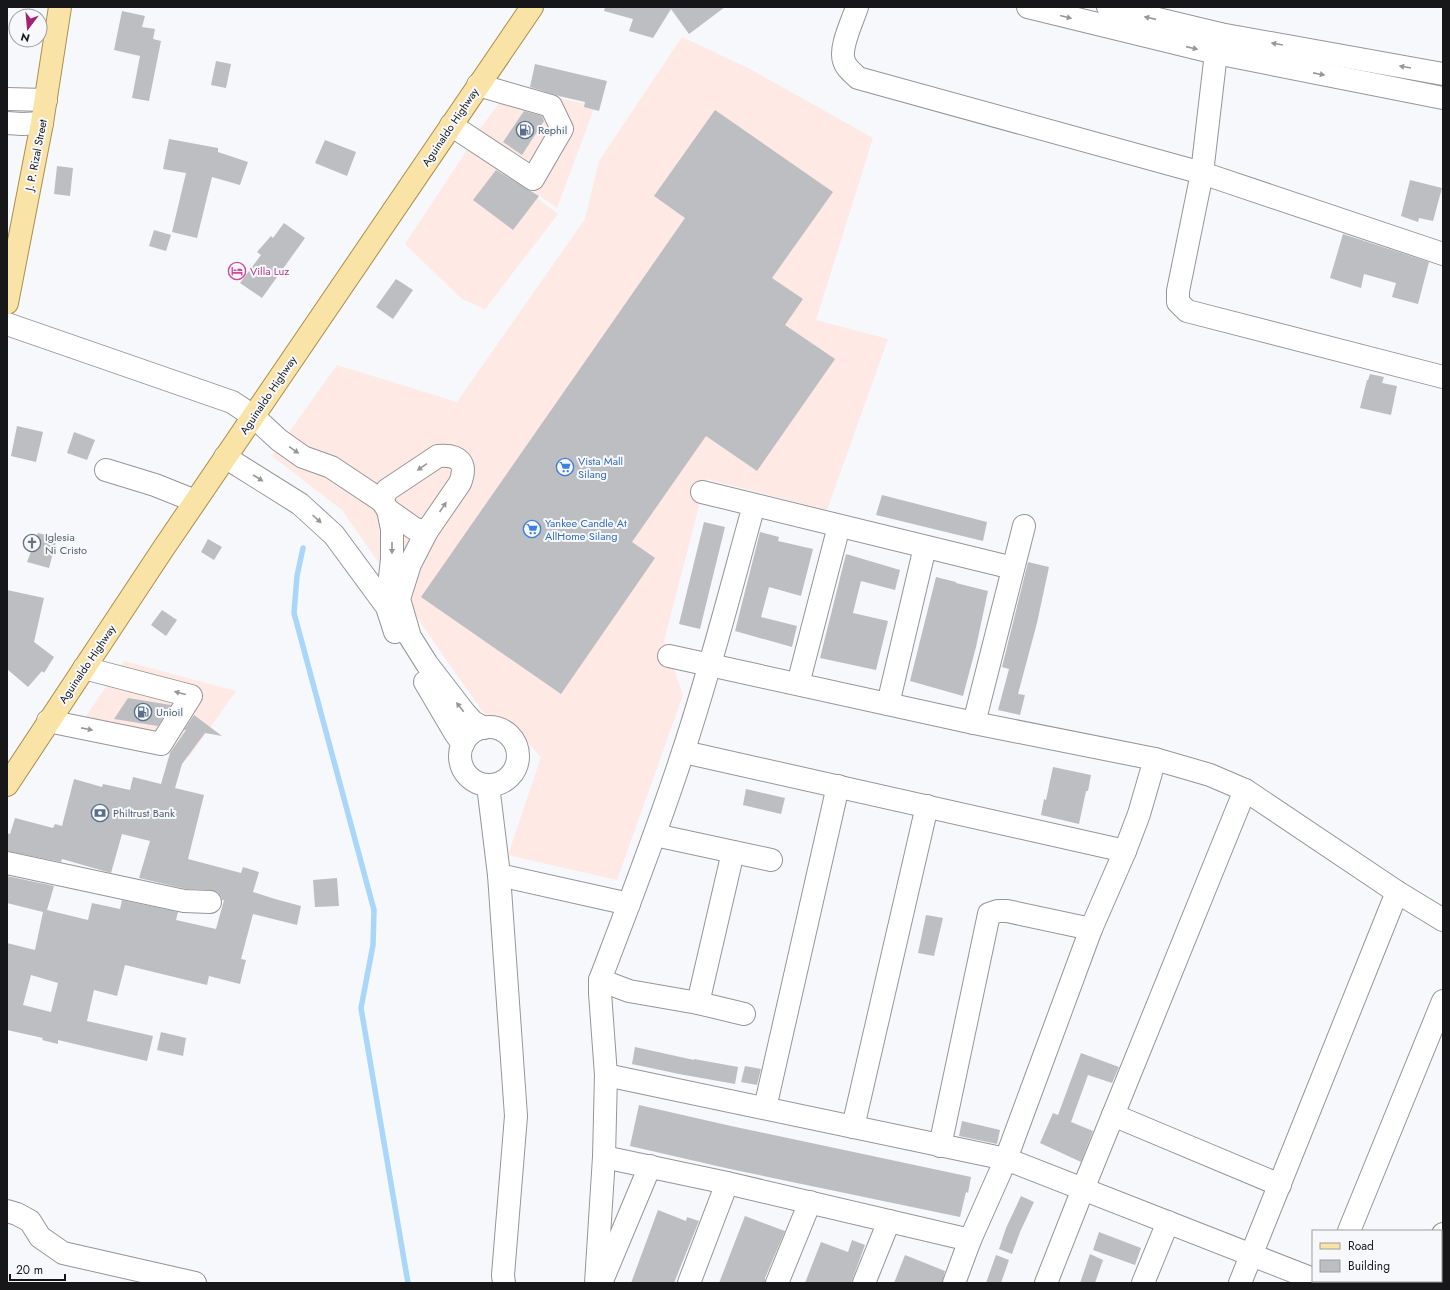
<svg xmlns="http://www.w3.org/2000/svg" width="1450" height="1290" font-family="Jost,sans-serif">
<rect width="100%" height="100%" fill="#f6f8fb"/>
<g fill="#fee9e4">
<polygon points="682,37 750,69 873,138 816,320 888,339 827,510 706,479 664,641 683,695 617,880 508,855 541,757 507,721 487,718 342,510 272,456 337,365 457,402 585,219 599,161"/>
<polygon points="511,87 595,106 557,208 468,145"/>
<polygon points="469,147 558,214 485,309 462,299 405,244"/>
<polygon points="124,661 236,691 189,757 75,732"/>
</g>
<g fill="none" stroke-linecap="round" stroke-linejoin="round">
<polyline stroke="#aad6f9" stroke-width="5.5" points="303,548 297,576 294,613 374,910 373,945 361,1008 408,1283"/>
</g>
<g fill="#bcbec1" fill-rule="evenodd">
<polygon points="605,7 725,7 689,34 671,9 653,38 629,31 633,19 604,11"/>
<polygon points="122,11 145,16 142,27 155,29 153,39 161,41 149,101 132,98 140,56 114,50"/>
<polygon points="216,61 231,64 226,88 211,85"/>
<polygon points="535,64 607,81 599,111 584,107 585,102 559,96 530,87"/>
<polygon points="715,110 833,192 772,278 803,299 785,325 835,359 757,471 706,436 632,542 655,558 561,694 421,597 685,218 654,196"/>
<polygon points="524,111 542,116 544,121 522,155 503,142"/>
<polygon points="169,139 218,148 218,152 248,162 240,185 212,177 197,238 172,232 186,173 163,169"/>
<polygon points="325,140 356,152 347,176 315,163"/>
<polygon points="57,166 73,168 70,196 54,194"/>
<polygon points="496,170 539,196 513,230 473,200"/>
<polygon points="1410,180 1442,188 1433,221 1419,218 1418,222 1401,216"/>
<polygon points="284,223 305,238 262,298 240,283 261,255 257,252 271,236 273,238"/>
<polygon points="154,230 171,235 166,251 149,246"/>
<polygon points="1343,234 1429,262 1418,304 1392,297 1396,283 1364,274 1361,288 1330,278"/>
<polygon points="396,279 413,290 393,319 376,307"/>
<polygon points="1370,374 1384,377 1382,383 1397,386 1391,415 1360,408 1367,380 1368,380"/>
<polygon points="17,426 43,432 36,462 11,456"/>
<polygon points="74,432 95,440 87,460 67,453"/>
<polygon points="882,495 987,522 983,541 876,515"/>
<polygon points="704,522 725,527 700,629 679,624"/>
<polygon points="760,532 779,537 778,541 813,549 801,596 769,587 761,617 797,626 792,647 735,631"/>
<polygon points="38,533 57,538 49,568 27,562"/>
<polygon points="208,539 222,547 214,560 201,552"/>
<polygon points="846,554 900,570 895,590 861,581 853,613 888,621 876,670 820,658"/>
<polygon points="1028,562 1049,567 1037,623 1018,694 1025,695 1020,715 998,710 1009,669 1002,667"/>
<polygon points="936,577 956,582 956,583 988,591 976,647 963,696 910,681"/>
<polygon points="7,590 44,598 34,642 54,657 44,673 42,671 28,687 7,669"/>
<polygon points="162,610 177,620 166,636 151,625"/>
<polygon points="128,698 171,705 158,726 114,719"/>
<path d="M 194,715 L 222,736 L 205,733 L 182,764 L 175,788 L 204,795 L 188,859 L 241,873 L 243,867 L 259,872 L 253,892 L 275,899 L 301,906 L 297,925 L 253,914 L 241,959 L 246,960 L 240,984 L 209,976 L 207,985 L 125,965 L 117,996 L 94,990 L 87,1021 L 153,1036 L 147,1061 L 58,1040 L 58,1044 L 42,1040 L 43,1038 L 7,1030 L 7,943 L 35,950 L 43,912 L 7,903 L 7,876 L 54,886 L 47,910 L 88,920 L 92,903 L 120,909 L 122,900 L 178,912 L 176,920 L 216,929 L 224,900 L 222,900 L 221,896 L 217,892 L 210,890 L 186,889 L 139,878 L 150,841 L 122,834 L 111,873 L 62,859 L 61,862 L 7,851 L 7,833 L 10,834 L 15,818 L 53,828 L 55,824 L 62,826 L 74,779 L 102,787 L 103,784 L 130,790 L 133,777 L 161,784 L 170,753 L 186,730 L 184,730 ZM 31,975 L 58,983 L 51,1012 L 23,1005 Z"/>
<polygon points="1053,767 1091,775 1088,791 1086,791 1079,824 1041,815 1044,799 1046,800"/>
<polygon points="746,789 785,798 781,814 743,805"/>
<polygon points="337,878 339,906 315,907 313,880"/>
<polygon points="926,915 943,918 934,956 918,953"/>
<polygon points="161,1032 186,1038 183,1056 157,1050"/>
<polygon points="635,1047 694,1060 694,1059 738,1067 735,1084 679,1074 632,1064"/>
<polygon points="1081,1053 1119,1067 1112,1083 1088,1075 1071,1122 1093,1131 1081,1162 1040,1143 1053,1113 1058,1115"/>
<polygon points="745,1066 761,1069 757,1085 741,1082"/>
<polygon points="639,1105 731,1126 971,1177 968,1193 966,1192 960,1217 730,1169 630,1146"/>
<polygon points="962,1121 1000,1130 997,1144 959,1136"/>
<polygon points="1021,1196 1034,1202 1020,1232 1012,1254 999,1249 1006,1228"/>
<polygon points="658,1210 686,1221 687,1217 699,1221 674,1283 631,1283"/>
<polygon points="745,1216 785,1231 765,1278 765,1283 719,1283"/>
<polygon points="1099,1232 1141,1248 1135,1265 1093,1250"/>
<polygon points="852,1240 865,1245 851,1283 805,1283 821,1242 848,1252"/>
<polygon points="1090,1254 1103,1260 1095,1283 1080,1283"/>
<polygon points="905,1255 945,1271 942,1283 894,1283"/>
<polygon points="996,1255 1009,1260 1001,1283 986,1283"/>
</g>
<g fill="none" stroke-linecap="round" stroke-linejoin="round">
<defs>
<g id="minor">
<path d="M 857,7 C 853,20 839,48 844,61 C 846,68 852,72 858,78 L 1202,173 L 1443,254"/>
<polyline points="1028,7 1216,53 1443,98"/>
<polyline points="1108,7 1220,34 1443,74"/>
<polyline points="1220,34 1216,53 1202,173 1178,291 1178,302 1187,311 1443,377"/>
<polyline points="7,99 46,100"/>
<polyline points="7,123 22,124 42,123"/>
<polyline points="451,125 533,179 562,129 551,106 478,85"/>
<polyline points="7,324 232,402 253,416 279,440 303,457 331,467 382,501 388,510 415,529 427,531"/>
<polyline points="225,457 300,504 334,535 387,607 395,632"/>
<polyline points="106,470 155,485 195,501"/>
<polyline points="702,492 1013,568"/>
<path d="M 382,501 L 387,490 L 438,456 C 459,454 468,463 460,483 L 427,531 L 410,564 L 399,599 L 410,637 L 427,664 L 464,712 L 473,722 L 484,728"/>
<polyline points="387,604 392,559 392,529 388,510"/>
<polyline points="669,656 974,723 1155,759 1210,775 1245,790 1397,892 1443,920"/>
<polyline points="425,682 455,733 463,744"/>
<polyline points="798,684 839,526"/>
<polyline points="888,704 925,547"/>
<polyline points="48,721 161,744 191,696 84,668"/>
<polyline points="974,723 1024,526"/>
<circle cx="489" cy="756" r="29"/>
<polyline points="684,752 1125,851"/>
<polyline points="488,785 499,875 516,1116 503,1275 504,1283"/>
<polyline points="655,835 771,860"/>
<polyline points="7,863 184,901 210,902"/>
<polyline points="499,875 629,904"/>
<polyline points="600,980 629,991 698,1003 744,1014"/>
<polyline points="698,1003 733,852"/>
<polyline points="606,1075 1006,1159 1313,1279"/>
<polyline points="765,1108 838,786"/>
<polyline points="1113,1115 1280,1185"/>
<polyline points="853,1127 927,806"/>
<polyline points="940,1146 989,914 998,911 1007,911 1091,929"/>
<polyline points="604,1157 727,1183 970,1240"/>
<polyline points="7,1211 17,1214 30,1221 40,1237 63,1253 195,1283"/>
<polyline points="1349,1231 1443,1001"/>
<polyline points="1441,1239 1443,1234"/>
<path d="M 596,1283 L 604,1157 L 606,1075 L 600,993 L 600,980 C 629,904 658,829 683,752 C 710,671 731,588 754,505"/>
<polyline points="601,1283 650,1166"/>
<polyline points="689,1283 727,1183"/>
<polyline points="777,1283 810,1202"/>
<polyline points="864,1283 889,1221"/>
<polyline points="954,1283 970,1240 1006,1159 1091,929 1125,851 1139,814 1155,759"/>
<polyline points="1046,1283 1083,1189 1245,790"/>
<polyline points="1143,1283 1168,1222"/>
<polyline points="1240,1283 1397,892"/>
<polyline points="1423,1283 1424,1281"/>
</g>
<g id="major">
<polyline points="7,303 42,123 60,7"/>
<polyline points="7,785 163,549 532,7"/>
</g>
</defs>
<use href="#minor" stroke="#949699" stroke-width="24"/>
<use href="#major" stroke="#a98f4e" stroke-width="24"/>
<use href="#minor" stroke="#fff" stroke-width="22"/>
<use href="#major" stroke="#fae3a6" stroke-width="22"/>
</g>
<defs><path id="oneway-solid" d="M-6-.8H1V-3.2L6.5 0L1 3.2V.8H-6Z"/></defs>
<g fill="#979798">
<use href="#oneway-solid" transform="translate(1066 17) rotate(14)"/>
<use href="#oneway-solid" transform="translate(1150 18) rotate(-167)"/>
<use href="#oneway-solid" transform="translate(1277 44) rotate(-170)"/>
<use href="#oneway-solid" transform="translate(1192 48) rotate(13)"/>
<use href="#oneway-solid" transform="translate(1405 67) rotate(-170)"/>
<use href="#oneway-solid" transform="translate(1319 74) rotate(11)"/>
<use href="#oneway-solid" transform="translate(294 450) rotate(35)"/>
<use href="#oneway-solid" transform="translate(422 467) rotate(146)"/>
<use href="#oneway-solid" transform="translate(258 478) rotate(32)"/>
<use href="#oneway-solid" transform="translate(443 507) rotate(-56)"/>
<use href="#oneway-solid" transform="translate(317 519) rotate(42)"/>
<use href="#oneway-solid" transform="translate(392 548) rotate(90)"/>
<use href="#oneway-solid" transform="translate(180 693) rotate(-165)"/>
<use href="#oneway-solid" transform="translate(460 707) rotate(-128)"/>
<use href="#oneway-solid" transform="translate(87 729) rotate(11)"/>
</g>
<defs>
<symbol id="fuel-ring" viewBox="-11 -11 22 22"><circle r="9.5" fill="#f6f8fb" stroke="#5c6f8a" stroke-width="1.5"/><path d="M-5.5-6h7V0h2V4h1.3V-2.5L3-4.5l.8-.8L6-3V5H2.5V1h-1V6h-7ZM-4.2-4.7v3.2H.2V-4.7Z" fill="#5c6f8a"/></symbol>
<symbol id="hotel-ring" viewBox="-11 -11 22 22"><circle r="9.5" fill="#f6f8fb" stroke="#d1479c" stroke-width="1.5"/><path d="M-6-4.5h1.5V1H6V5H4.5V3h-9V5H-6ZM-4 0a1.8 1.8 0 1 1 3.6 0ZM.5 0V-2.5h3Q6-2.5 6 0Z" fill="#d1479c"/></symbol>
<symbol id="supermarket-ring" viewBox="-11 -11 22 22"><circle r="9.5" fill="#f6f8fb" stroke="#3f7fe0" stroke-width="1.5"/><path d="M-6-5.5h2.5l.6 2H6L4.5 2H-2.5L-4.4-4H-6ZM-1.5 3.2a1.3 1.3 0 1 0 .1 0ZM3 3.2a1.3 1.3 0 1 0 .1 0Z" fill="#3f7fe0"/></symbol>
<symbol id="church-ring" viewBox="-11 -11 22 22"><circle r="9.5" fill="#f6f8fb" stroke="#6b7280" stroke-width="1.5"/><path d="M-1.2-6h2.4v3.5h3.3v2.4h-3.3V6h-2.4V-.1h-3.3v-2.4h3.3Z" fill="#6b7280"/></symbol>
<symbol id="bank-ring" viewBox="-11 -11 22 22"><circle r="9.5" fill="#f6f8fb" stroke="#5c6f8a" stroke-width="1.5"/><path d="M-6-4H6V4H-6ZM0-2.3a2.3 2.3 0 1 0 0 4.6a2.3 2.3 0 1 0 0-4.6Z" fill="#5c6f8a"/></symbol>
</defs>
<g fill-rule="evenodd">
<use href="#fuel-ring" x="515" y="120" width="20" height="20"/>
<use href="#hotel-ring" x="227" y="261" width="20" height="20"/>
<use href="#supermarket-ring" x="555" y="457" width="20" height="20"/>
<use href="#supermarket-ring" x="522" y="519" width="20" height="20"/>
<use href="#church-ring" x="22" y="533" width="20" height="20"/>
<use href="#fuel-ring" x="133" y="702" width="20" height="20"/>
<use href="#bank-ring" x="90" y="803" width="20" height="20"/>
</g>
<g text-anchor="middle" dominant-baseline="central" stroke-width="4" stroke-linejoin="round" paint-order="stroke">
<g font-size="11" fill="#171719" stroke="#f6f8fb">
<text transform="translate(450 127) rotate(-56)">Aguinaldo Highway</text>
<text transform="translate(36 155) rotate(-79)">J. P. Rizal Street</text>
<text transform="translate(268 395) rotate(-56)">Aguinaldo Highway</text>
<text transform="translate(87 664) rotate(-56)">Aguinaldo Highway</text>
</g>
<g font-size="11" fill="#4e5e75" stroke="#f6f8fb" text-anchor="start">
<text x="538" y="130">Rephil</text>
<text x="156" y="712">Unioil</text>
<text x="113" y="813">Philtrust Bank</text>
</g>
<g font-size="11" fill="#b23c85" stroke="#f6f8fb" text-anchor="start">
<text x="250" y="271">Villa Luz</text>
</g>
<g font-size="11" fill="#366cbe" stroke="#f6f8fb" text-anchor="start">
<text x="578" y="461">Vista Mall<tspan x="578" dy="13">Silang</tspan></text>
<text x="545" y="523">Yankee Candle At<tspan x="545" dy="13">AllHome Silang</tspan></text>
</g>
<g font-size="11" fill="#5b616d" stroke="#f6f8fb" text-anchor="start">
<text x="45" y="537">Iglesia<tspan x="45" dy="13">Ni Cristo</tspan></text>
</g>
</g>
<rect width="1450" height="1290" fill="none" stroke="#171719" stroke-width="16"/>
<rect x="1312" y="1230" width="130" height="52" fill="#f6f8fb" stroke="#9d9ea1"/>
<rect x="1320" y="1243" width="20" height="6" fill="#fae3a6" stroke="#9d9ea1"/>
<text x="1348" y="1250" font-size="12" fill="#171719">Road</text>
<rect x="1320" y="1260" width="20" height="12" fill="#bcbec1" stroke="#9d9ea1"/>
<text x="1348" y="1270" font-size="12" fill="#171719">Building</text>
<g transform="translate(28 28) rotate(196)"><circle r="19" fill="#f6f8fb" stroke="#9d9ea1"/>
<path d="M0-3L7 15L0 10L-7 15Z" fill="#a22172"/>
<text y="-6" font-size="11" font-weight="bold" text-anchor="middle" fill="#171719">N</text>
</g>
<path d="M10 1274v6h55v-6" fill="none" stroke="#171719" stroke-width="2"/>
<text x="16" y="1274" font-size="12" fill="#171719" stroke="#f6f8fb" stroke-width="3" paint-order="stroke">20 m</text>
</svg>
